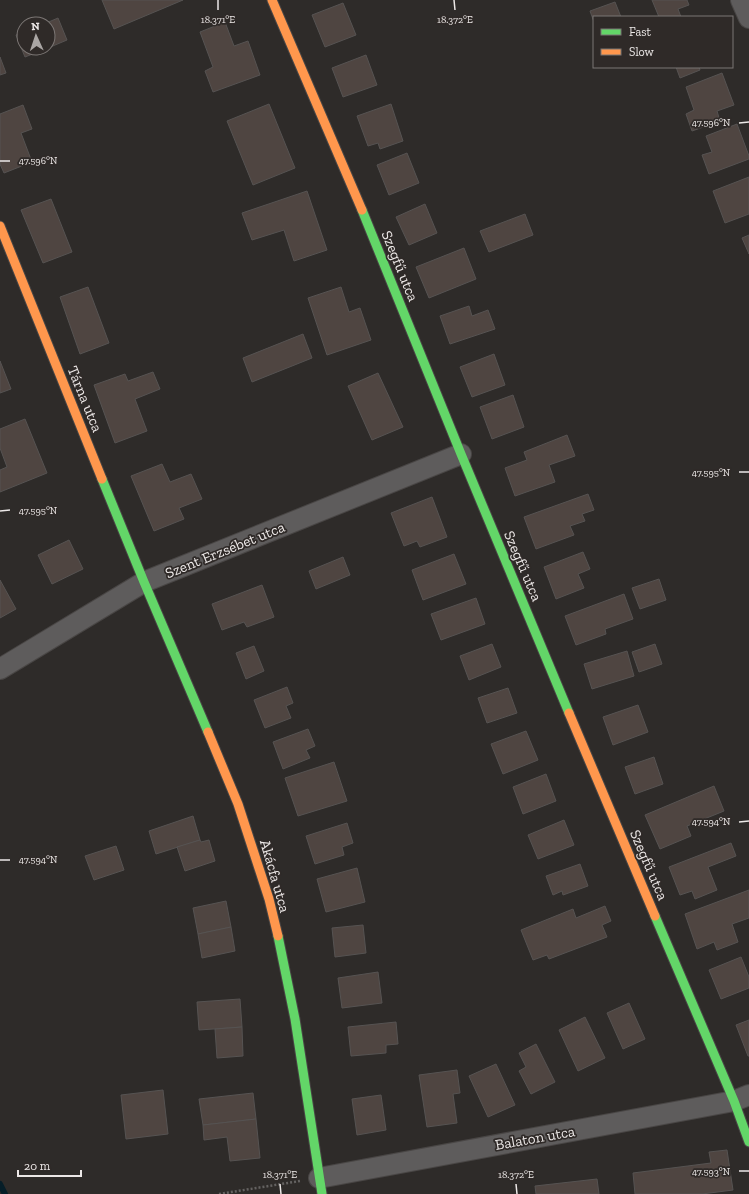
<svg xmlns="http://www.w3.org/2000/svg" width="749" height="1194" font-family="'Zilla Slab',serif">
<rect width="100%" height="100%" fill="#2e2b29"/>
<g fill="none" stroke-linecap="round" stroke-linejoin="round">
<polyline stroke="#061e28" stroke-width="6" points="0,1184 5,1194"/>
</g>
<g fill="#4f4541" stroke="#565352">
<polygon points="102,0 183,0 114,29"/>
<polygon points="652,0 687,0 689,5 678,9 681,17 659,17"/>
<polygon points="615,2 621,17 594,17 594,22 590,11"/>
<polygon points="343,3 356,35 325,47 312,15"/>
<polygon points="58,18 67,40 48,48 48,24 44,24"/>
<polygon points="225,22 234,46 248,41 260,75 213,92 205,71 213,67 200,32"/>
<polygon points="24,32 24,48 48,48 25,57 16,35"/>
<polygon points="366,55 377,85 343,97 332,68"/>
<polygon points="0,57 6,73 0,75"/>
<polygon points="676,67 699,67 700,70 680,78"/>
<polygon points="722,73 734,105 717,111 720,121 692,131 686,114 694,110 686,87"/>
<polygon points="269,104 295,168 253,185 227,121"/>
<polygon points="391,104 403,141 380,149 378,143 368,146 357,116"/>
<polygon points="23,105 32,129 21,133 32,162 4,173 0,164 0,114"/>
<polygon points="737,124 749,156 749,159 709,174 702,155 712,152 706,136"/>
<polygon points="407,153 419,183 389,195 377,165"/>
<polygon points="749,177 749,214 725,223 713,191"/>
<polygon points="307,191 327,250 294,261 284,230 252,240 242,213"/>
<polygon points="51,199 72,252 43,263 21,210"/>
<polygon points="425,204 437,233 409,245 396,217"/>
<polygon points="525,214 533,235 489,252 480,231"/>
<polygon points="749,235 749,254 742,238"/>
<polygon points="464,248 476,279 429,298 416,267"/>
<polygon points="88,287 109,343 80,354 60,297"/>
<polygon points="341,287 349,312 360,308 371,340 327,355 308,298"/>
<polygon points="469,306 472,316 488,310 495,329 450,344 440,316"/>
<polygon points="303,334 312,358 252,382 243,358"/>
<polygon points="494,354 505,385 472,397 460,367"/>
<polygon points="0,361 11,389 0,393"/>
<polygon points="153,372 160,389 135,399 147,431 115,443 94,385 125,374 128,381"/>
<polygon points="378,373 403,427 372,440 348,386"/>
<polygon points="513,395 524,427 492,439 480,407"/>
<polygon points="25,419 47,473 0,492 0,470 7,467 0,448 0,429"/>
<polygon points="567,435 575,456 549,465 555,482 515,496 505,468 527,460 524,452"/>
<polygon points="162,464 170,482 191,474 202,499 179,508 184,519 154,531 131,476"/>
<polygon points="588,494 594,510 582,514 585,521 570,526 574,535 536,549 524,517"/>
<polygon points="432,497 447,537 420,547 417,541 404,546 391,513"/>
<polygon points="69,540 83,569 52,584 38,555"/>
<polygon points="583,552 590,569 578,574 584,588 556,599 544,567"/>
<polygon points="454,554 466,584 423,600 412,570"/>
<polygon points="343,557 350,575 316,589 309,571"/>
<polygon points="659,579 666,600 640,609 632,588"/>
<polygon points="0,580 16,609 0,618"/>
<polygon points="262,585 274,617 247,627 244,622 222,630 212,604"/>
<polygon points="624,594 633,619 605,629 606,634 576,645 565,616"/>
<polygon points="476,598 485,624 441,640 431,614"/>
<polygon points="492,644 501,667 469,680 460,656"/>
<polygon points="655,644 662,664 639,672 632,652"/>
<polygon points="254,646 264,671 246,679 236,653"/>
<polygon points="627,651 634,676 592,689 584,664"/>
<polygon points="287,687 293,703 286,706 291,718 265,728 254,700"/>
<polygon points="508,688 517,713 487,723 478,698"/>
<polygon points="638,705 648,732 613,745 603,717"/>
<polygon points="308,729 315,746 306,750 310,758 283,769 273,742"/>
<polygon points="526,731 538,760 503,774 491,744"/>
<polygon points="654,757 663,784 635,794 625,767"/>
<polygon points="334,762 347,801 298,816 285,778"/>
<polygon points="546,774 556,801 523,814 513,787"/>
<polygon points="714,786 724,811 687,826 691,836 660,849 645,815"/>
<polygon points="193,816 200,840 156,854 149,831"/>
<polygon points="564,820 574,845 538,859 528,835"/>
<polygon points="347,823 353,843 342,847 344,855 315,864 306,836"/>
<polygon points="200,840 201,842 209,840 215,861 185,871 177,847"/>
<polygon points="731,843 736,856 708,867 717,890 695,899 692,891 680,895 669,867"/>
<polygon points="116,846 124,870 94,880 85,856"/>
<polygon points="580,864 588,886 563,895 562,891 553,895 546,876"/>
<polygon points="357,868 365,902 326,912 317,879"/>
<polygon points="749,890 749,918 732,924 738,942 717,950 714,942 697,949 685,914"/>
<polygon points="226,901 231,927 198,934 193,908"/>
<polygon points="605,906 611,921 602,925 607,937 549,959 547,955 533,960 521,930 573,909 576,918"/>
<polygon points="363,925 366,953 335,957 332,928"/>
<polygon points="231,927 235,951 202,958 198,934"/>
<polygon points="741,957 749,977 749,988 721,999 709,970"/>
<polygon points="378,972 382,1003 342,1008 338,978"/>
<polygon points="240,999 242,1027 199,1030 197,1002"/>
<polygon points="629,1003 645,1039 623,1049 607,1013"/>
<polygon points="585,1017 605,1058 578,1071 559,1030"/>
<polygon points="749,1020 749,1056 748,1056 736,1025"/>
<polygon points="396,1022 398,1044 386,1045 386,1053 351,1056 348,1027"/>
<polygon points="242,1027 243,1056 217,1058 215,1029"/>
<polygon points="536,1044 555,1082 531,1094 519,1071 526,1067 519,1053"/>
<polygon points="496,1064 515,1105 488,1117 469,1076"/>
<polygon points="457,1070 460,1093 453,1094 457,1123 427,1127 419,1075"/>
<polygon points="163,1090 168,1134 126,1139 121,1095"/>
<polygon points="253,1093 256,1119 203,1125 199,1099"/>
<polygon points="381,1095 386,1130 357,1135 352,1099"/>
<polygon points="256,1119 260,1158 230,1161 227,1137 204,1140 203,1125"/>
<polygon points="727,1150 733,1190 702,1194 635,1194 633,1173 711,1163 709,1152"/>
<polygon points="597,1179 599,1194 536,1194 535,1186"/>
</g>
<g fill="none" stroke-linecap="round" stroke-linejoin="round">
<defs>
<g id="street">
<polyline points="741,0 749,18"/>
<polyline points="0,669 144,582 461,454"/>
<polyline points="319,1178 734,1101 749,1095"/>
</g>
<g id="fast">
<polyline points="362,210 461,454 569,713"/>
<polyline points="102,479 144,582 208,732"/>
<polyline points="655,916 734,1101 749,1142"/>
<polyline points="278,936 295,1019 322,1194"/>
</g>
<g id="slow">
<polyline points="272,0 362,210"/>
<polyline points="0,226 102,479"/>
<polyline points="569,713 655,916"/>
<polyline points="208,732 238,804 269,899 278,936"/>
</g>
</defs>
<use href="#street" stroke="#494645" stroke-width="22"/>
<use href="#fast" stroke="#494645" stroke-width="11"/>
<use href="#slow" stroke="#494645" stroke-width="11"/>
<polyline stroke="#646261" stroke-width="2.5" stroke-dasharray="2 2" stroke-linecap="butt" points="219,1194 300,1181"/>
<use href="#street" stroke="#5e5c5c" stroke-width="20"/>
<use href="#fast" stroke="#63d668" stroke-width="9"/>
<use href="#slow" stroke="#ff974d" stroke-width="9"/>
</g>
<path fill="none" stroke="#ece8e7" stroke-width="1.5" d="M 218,0 L 218,10M 454,0 L 455,10M 739,123 L 749,122M 0,161 L 10,161M 739,472 L 749,472M 0,511 L 10,510M 739,822 L 749,821M 0,860 L 10,860M 739,1171 L 749,1171M 280,1184 L 281,1194M 516,1184 L 517,1194"/>
<g text-anchor="middle" dominant-baseline="central" stroke-width="3.5" stroke-linejoin="round" paint-order="stroke">
<g font-size="15" fill="#ece8e7" stroke="#2f2a28">
<text transform="translate(400 266) rotate(68)">Szegfű utca</text>
<text transform="translate(85 399) rotate(68)">Tárna utca</text>
<text transform="translate(225 550) rotate(-22)">Szent Erzsébet utca</text>
<text transform="translate(523 566) rotate(67)">Szegfű utca</text>
<text transform="translate(649 865) rotate(67)">Szegfű utca</text>
<text transform="translate(275 876) rotate(74)">Akácfa utca</text>
<text transform="translate(535 1138) rotate(-10)">Balaton utca</text>
</g>
</g>
<g font-size="10" text-anchor="middle" fill="#ece8e7" stroke="#2f2a28" stroke-width="3.5" stroke-linejoin="round" paint-order="stroke">
<text x="218" y="23">18.371°E</text>
<text x="455" y="23">18.372°E</text>
<text x="711" y="126">47.596°N</text>
<text x="38" y="164">47.596°N</text>
<text x="711" y="476">47.595°N</text>
<text x="38" y="514">47.595°N</text>
<text x="711" y="825">47.594°N</text>
<text x="38" y="863">47.594°N</text>
<text x="711" y="1175">47.593°N</text>
<text x="280" y="1178">18.371°E</text>
<text x="516" y="1178">18.372°E</text>
</g>
<rect x="593" y="16" width="140" height="52" fill="#2f2a28" stroke="#7b7674"/>
<rect x="601" y="29" width="20" height="6" fill="#63d668" stroke="#7b7674"/>
<text x="629" y="36" font-size="12" fill="#ece8e7">Fast</text>
<rect x="601" y="49" width="20" height="6" fill="#ff974d" stroke="#7b7674"/>
<text x="629" y="56" font-size="12" fill="#ece8e7">Slow</text>
<g transform="translate(36 36) rotate(357)"><circle r="19" fill="#2f2a28" stroke="#7b7674"/>
<path d="M0-3L7 15L0 10L-7 15Z" fill="#aaa6a4"/>
<text y="-6" font-size="11" font-weight="bold" text-anchor="middle" fill="#ece8e7">N</text>
</g>
<path d="M18 1170v6h63v-6" fill="none" stroke="#ece8e7" stroke-width="2"/>
<text x="24" y="1170" font-size="12" fill="#ece8e7" stroke="#2f2a28" stroke-width="3" paint-order="stroke">20 m</text>
</svg>
